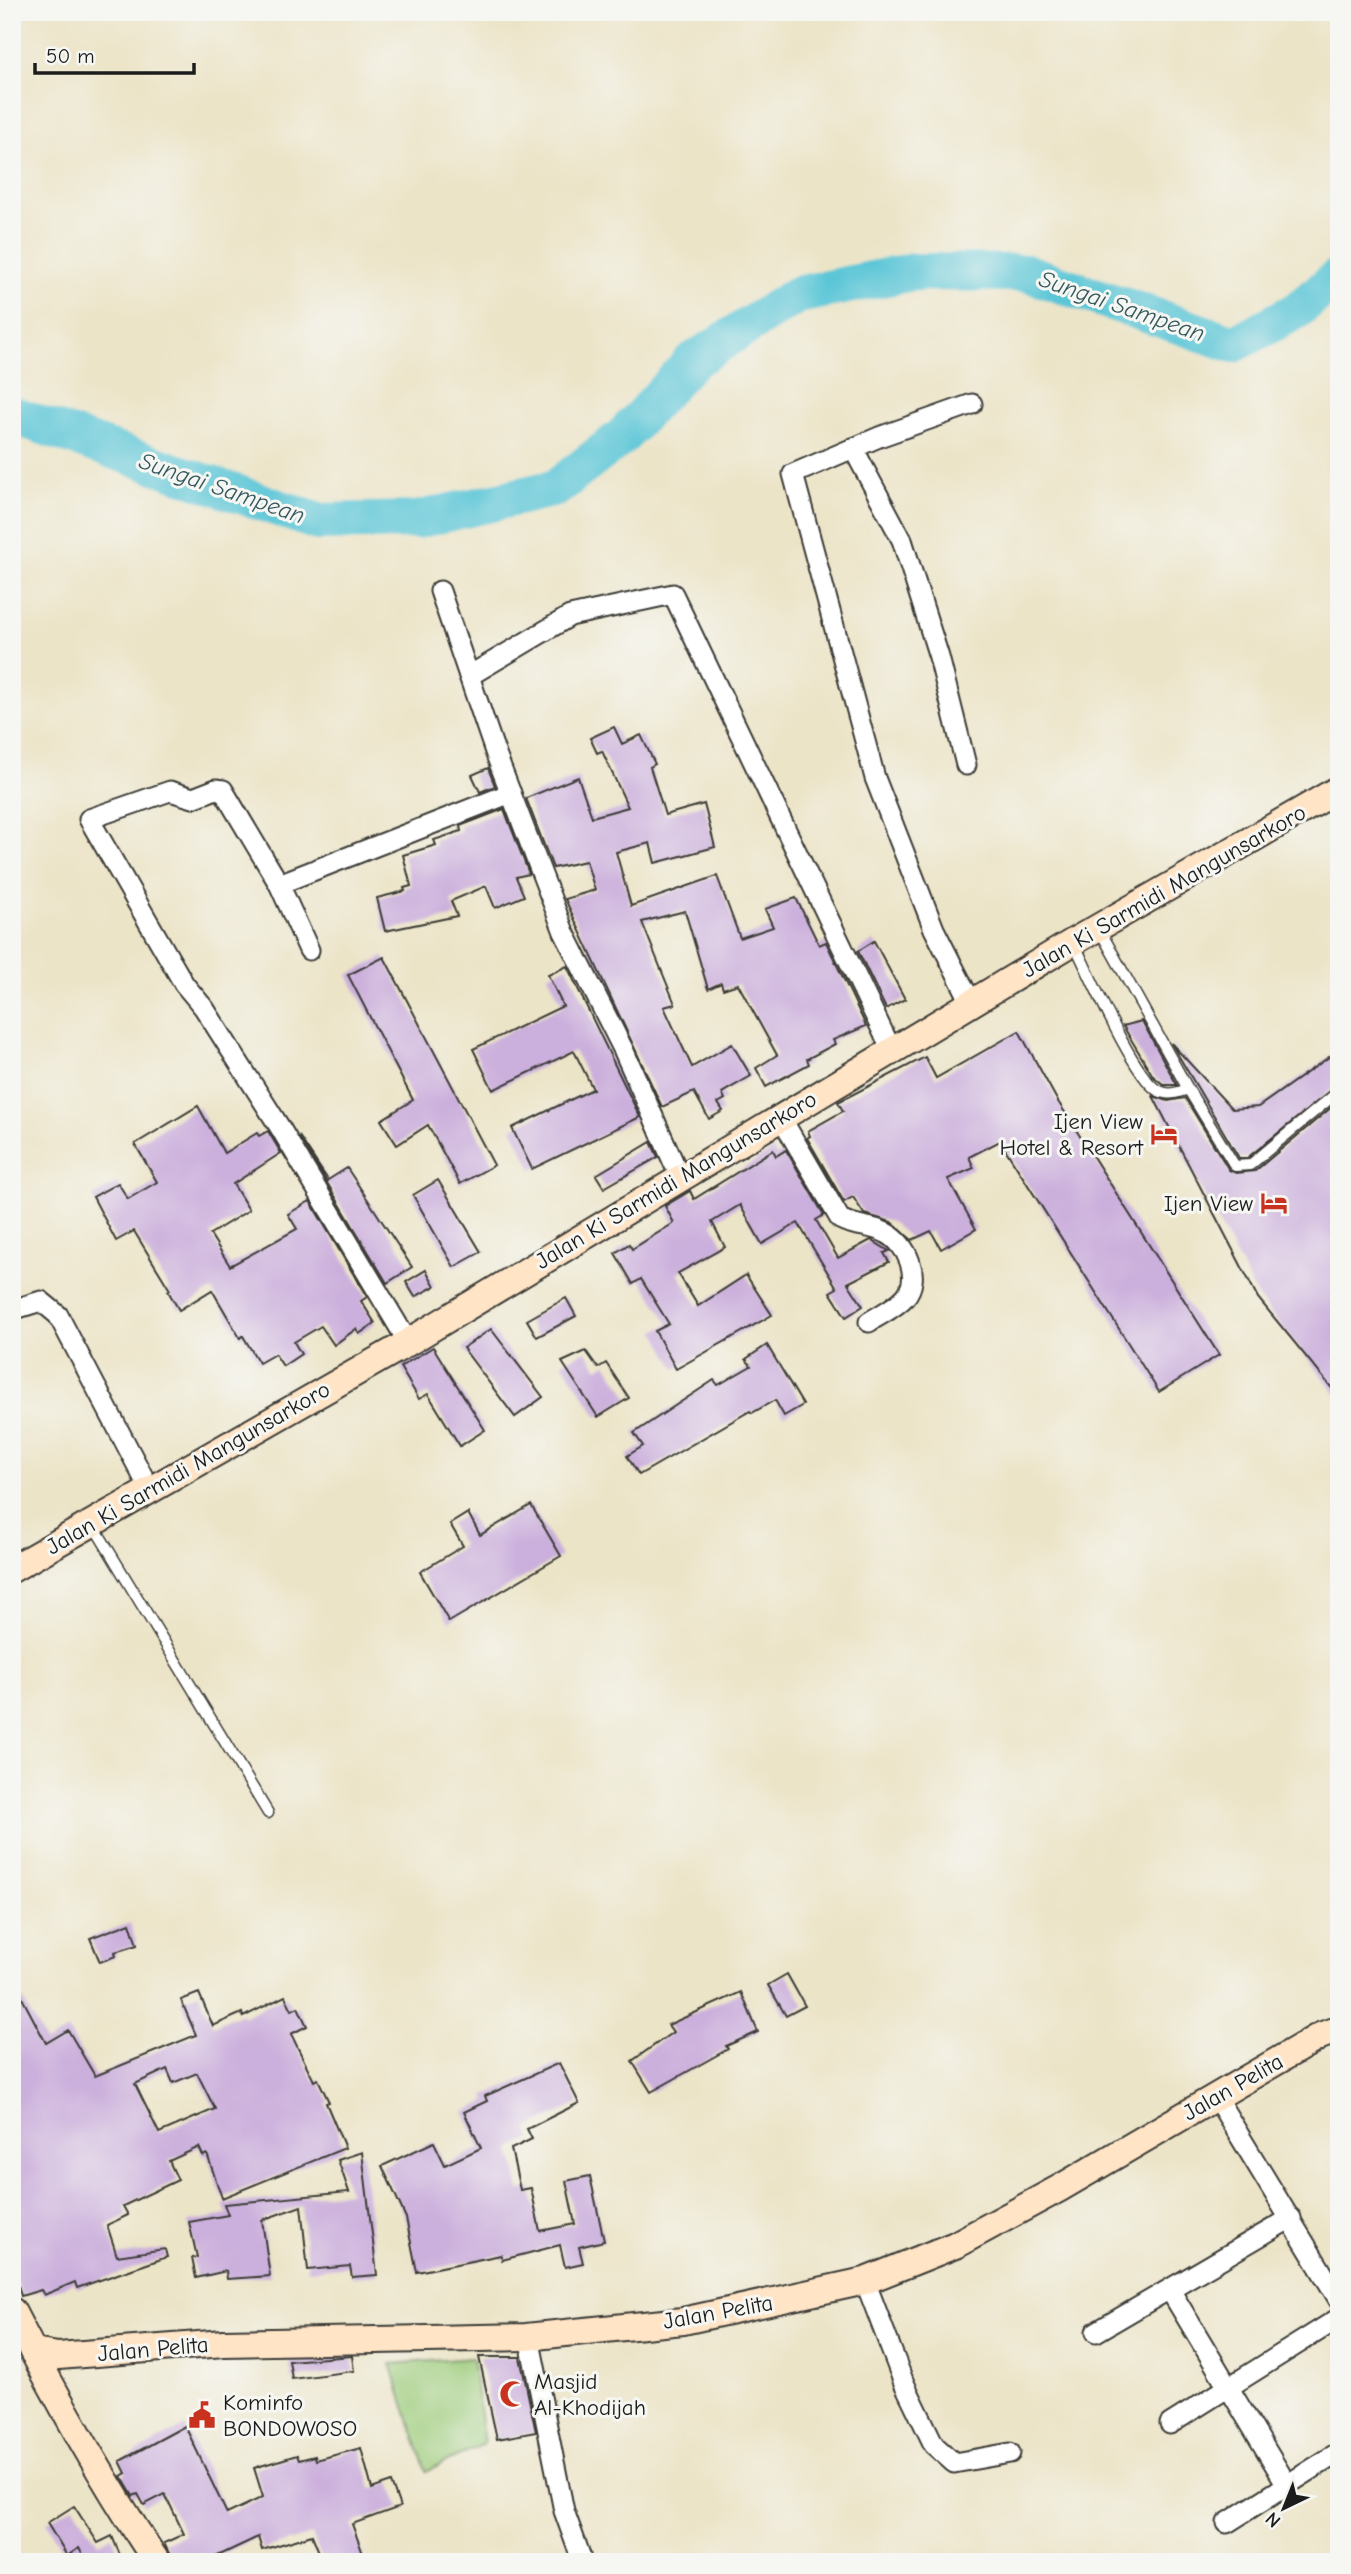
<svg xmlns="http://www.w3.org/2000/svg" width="1351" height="2574" font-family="'Comic Neue',sans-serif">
<rect width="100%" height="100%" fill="#f6f6f2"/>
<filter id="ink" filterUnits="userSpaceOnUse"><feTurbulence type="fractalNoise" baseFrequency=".0143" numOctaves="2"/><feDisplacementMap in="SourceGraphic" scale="14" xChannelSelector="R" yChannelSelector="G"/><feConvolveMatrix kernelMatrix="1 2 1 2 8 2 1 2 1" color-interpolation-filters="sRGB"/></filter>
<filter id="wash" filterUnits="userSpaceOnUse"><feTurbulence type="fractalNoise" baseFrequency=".00686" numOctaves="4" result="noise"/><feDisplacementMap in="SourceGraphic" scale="28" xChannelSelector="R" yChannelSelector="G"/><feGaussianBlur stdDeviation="1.57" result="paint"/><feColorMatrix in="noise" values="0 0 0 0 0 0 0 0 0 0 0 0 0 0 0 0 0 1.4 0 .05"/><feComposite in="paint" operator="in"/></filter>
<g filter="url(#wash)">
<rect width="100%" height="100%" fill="#ece4c7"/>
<polygon fill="#9dcc7b" stroke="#5c744c" stroke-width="2" points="472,2358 484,2444 426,2471 391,2364"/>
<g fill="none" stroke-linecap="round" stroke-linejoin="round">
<polyline stroke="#5cc6d7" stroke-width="38" points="12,415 318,522 416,520 556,488 624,435 691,362 797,295 912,272 1027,273 1234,344 1296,311 1339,276"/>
</g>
<g id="blocks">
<g fill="#cbafdc" fill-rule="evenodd">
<polygon points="614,727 622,744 641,735 655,764 650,767 665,815 704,804 715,847 655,863 650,843 616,852 631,906 717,876 740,938 773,927 765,909 796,898 819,945 826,942 866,1026 833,1040 835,1044 807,1059 809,1064 766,1087 756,1068 777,1055 738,984 723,989 721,983 708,989 685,911 642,922 675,1004 664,1007 692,1067 732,1044 751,1076 722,1093 725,1099 718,1103 723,1111 709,1119 694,1092 662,1107 565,899 595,890 586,861 553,868 526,798 578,777 592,817 628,807 602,751 597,753 590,738"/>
<polygon points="488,768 495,786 480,792 472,775"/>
<polygon points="504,809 529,874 516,877 524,896 495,908 486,886 451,901 457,916 385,931 377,898 405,891 404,888 411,886 403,855 436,845 434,840 461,831 460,826"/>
<polygon points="874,941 905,999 886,1009 858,951"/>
<polygon points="384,957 494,1165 460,1184 428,1125 397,1145 381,1120 413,1100 348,975"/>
<polygon points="567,966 640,1117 532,1169 512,1128 593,1089 574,1051 493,1090 473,1049 563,1006 548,975"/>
<polygon points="1142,1021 1177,1085 1164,1085 1153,1076 1123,1026"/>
<polygon points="1019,1031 1057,1100 1219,1355 1159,1392 1000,1141 969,1157 974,1168 948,1179 976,1229 941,1249 931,1231 912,1240 891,1222 864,1214 853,1197 844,1202 807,1138 810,1136 808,1131 843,1111 838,1102 925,1057 936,1078"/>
<polygon points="1171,1043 1232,1109 1258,1107 1339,1050 1339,1084 1247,1158 1239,1158"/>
<polygon points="1153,1096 1168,1101 1185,1098 1229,1170 1236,1173 1255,1171 1339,1101 1339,1397 1258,1298"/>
<polygon points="198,1106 224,1153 257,1133 259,1136 268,1131 281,1153 233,1184 249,1210 210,1234 230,1266 297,1229 288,1214 310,1201 367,1297 361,1301 375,1323 359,1334 356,1329 334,1345 321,1326 294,1342 301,1354 283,1366 275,1354 259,1363 243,1336 240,1338 212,1290 179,1310 168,1291 170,1290 134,1231 116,1241 93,1197 118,1183 128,1199 157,1182 135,1144"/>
<polygon points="299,1136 328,1180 347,1168 412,1267 387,1283"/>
<polygon points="651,1142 658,1157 604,1188 596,1175"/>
<polygon points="773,1150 776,1156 786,1150 824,1215 816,1220 838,1258 871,1240 889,1251 884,1253 889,1262 848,1283 863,1306 846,1317 830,1292 837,1288 798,1223 762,1244 740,1205 712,1222 725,1247 678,1273 698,1306 746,1275 772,1315 676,1369 655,1331 669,1324 641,1279 633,1284 615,1253 629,1244 632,1249 674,1223 665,1206 690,1191 694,1199"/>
<polygon points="438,1180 481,1252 454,1267 413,1195"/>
<polygon points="426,1270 435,1286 415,1297 406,1282"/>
<polygon points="566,1298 576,1316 537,1337 527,1320"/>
<polygon points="491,1329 543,1397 515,1417 463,1348"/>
<polygon points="767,1345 803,1405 784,1416 775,1400 752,1413 750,1411 639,1475 627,1456 643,1446 634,1433 714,1380 718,1385 751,1366 746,1359"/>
<polygon points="433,1347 485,1430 460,1446 428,1394 419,1399 400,1367"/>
<polygon points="586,1351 598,1368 606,1363 629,1398 598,1417 562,1362"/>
<polygon points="531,1505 561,1556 449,1622 420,1572 463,1546 450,1524 468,1513 480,1535"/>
<polygon points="130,1923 137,1945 115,1952 116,1956 100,1962 90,1938"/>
<polygon points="787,1974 805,2006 786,2016 768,1985"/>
<path d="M 12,1979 L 46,2043 L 68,2030 L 95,2076 L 196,2035 L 181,2000 L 199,1993 L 213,2026 L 242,2013 L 243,2017 L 285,1996 L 292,2010 L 298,2007 L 307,2026 L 291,2034 L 314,2081 L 318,2079 L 329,2102 L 326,2103 L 345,2148 L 222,2198 L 207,2154 L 203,2156 L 199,2147 L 169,2161 L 178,2180 L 123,2206 L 128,2215 L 107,2225 L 117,2256 L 165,2249 L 167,2257 L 77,2288 L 75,2282 L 44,2295 L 41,2290 L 21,2296 L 17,2281 L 12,2283 ZM 167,2069 L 173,2083 L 197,2073 L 215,2109 L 159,2133 L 135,2084 Z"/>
<polygon points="741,1992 758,2032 726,2046 728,2049 651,2092 632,2061 673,2032 668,2025"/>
<polygon points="559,2063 579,2103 527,2129 532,2139 511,2149 520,2190 531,2188 540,2231 575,2224 566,2181 590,2176 604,2241 579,2247 583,2263 565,2267 560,2245 502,2260 501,2255 417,2272 406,2218 382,2166 434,2142 445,2165 481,2148 464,2112 487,2101 485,2096"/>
<polygon points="362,2152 377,2275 352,2277 350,2266 308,2270 301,2206 262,2220 270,2276 227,2279 226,2271 196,2278 192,2258 197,2257 189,2222 228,2215 224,2204 349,2192 338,2160"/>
<polygon points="352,2356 354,2371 292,2379 289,2361"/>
<polygon points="479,2357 520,2357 536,2432 497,2439"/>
<polygon points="185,2426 227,2514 263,2497 254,2468 297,2455 299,2460 315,2456 316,2460 361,2448 372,2489 391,2482 400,2507 352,2524 366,2562 323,2562 312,2535 262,2550 258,2537 205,2562 173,2562 164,2543 184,2534 165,2494 144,2505 138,2494 133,2496 121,2476 126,2473 120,2461"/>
<polygon points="74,2506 98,2543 112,2536 123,2562 86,2562 79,2548 67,2556 47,2523"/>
</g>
</g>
</g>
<g filter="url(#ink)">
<use href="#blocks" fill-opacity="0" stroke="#3b3a36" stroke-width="2"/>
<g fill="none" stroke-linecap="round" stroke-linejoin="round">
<defs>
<g id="lane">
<polyline points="1098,927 1188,1089 1235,1166 1250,1165 1339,1091"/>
<path d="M 1074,943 C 1089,973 1133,1075 1157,1090 C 1168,1096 1177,1093 1188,1089"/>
<polyline points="92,1523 268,1813"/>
</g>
<g id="street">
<polyline points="853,448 902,540 939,657 966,765"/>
<polyline points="440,591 495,752 564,932 623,1049 680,1177"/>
<polyline points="469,676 570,616 673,594 892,1051"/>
<polyline points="279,884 511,793"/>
<polyline points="309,950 279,884 223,790 216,789 193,798 170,791 89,819 184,984 204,1008 279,1126 408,1342"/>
<polyline points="972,1004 934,929 875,778 793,474 879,437 972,404"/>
<path d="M 780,1116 L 840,1219 C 855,1227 871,1225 886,1233 C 907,1243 922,1278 905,1297 C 895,1308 881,1314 869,1322"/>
<polyline points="12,1310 41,1301 58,1315 149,1488"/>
<polyline points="1216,2097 1339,2300"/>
<polyline points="865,2281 904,2383 934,2445 954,2463 1010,2453"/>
<polyline points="1170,2290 1287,2485"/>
<polyline points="1096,2332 1291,2218"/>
<polyline points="529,2337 564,2511 580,2555 579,2562"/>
<polyline points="1170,2424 1339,2318"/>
<polyline points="1227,2523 1339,2452"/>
</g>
<g id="secondary">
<polyline points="12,1569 397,1349 1073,942 1339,789"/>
<path d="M 12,2311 C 56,2397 103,2482 157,2562"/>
<polyline points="33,2352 58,2356 224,2343 526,2337 683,2321 865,2281 955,2245 1060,2188 1320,2036 1339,2029"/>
</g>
</defs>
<use href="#lane" stroke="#3b3a36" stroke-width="13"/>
<use href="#street" stroke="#3b3a36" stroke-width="23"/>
<use href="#secondary" stroke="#3b3a36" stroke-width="30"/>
<use href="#lane" stroke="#fff" stroke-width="10"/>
<use href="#street" stroke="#fff" stroke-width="19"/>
<use href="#secondary" stroke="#ffe4c6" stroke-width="26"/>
</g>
</g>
<defs>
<symbol id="hotel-bare" viewBox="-9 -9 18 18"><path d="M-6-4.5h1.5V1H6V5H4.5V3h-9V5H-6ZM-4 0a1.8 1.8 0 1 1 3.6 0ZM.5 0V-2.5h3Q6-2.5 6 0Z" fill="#c8321e" stroke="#f6f6f2" stroke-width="2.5" paint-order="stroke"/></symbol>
<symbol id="mosque-bare" viewBox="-9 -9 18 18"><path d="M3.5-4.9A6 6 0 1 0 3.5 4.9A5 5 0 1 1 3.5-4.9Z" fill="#c8321e" stroke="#f6f6f2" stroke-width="2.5" paint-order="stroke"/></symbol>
<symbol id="civic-bare" viewBox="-9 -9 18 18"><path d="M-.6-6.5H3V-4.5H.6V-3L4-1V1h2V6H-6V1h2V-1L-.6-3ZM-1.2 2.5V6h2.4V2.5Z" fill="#c8321e" stroke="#f6f6f2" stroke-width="2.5" paint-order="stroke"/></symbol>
</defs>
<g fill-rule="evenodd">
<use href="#hotel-bare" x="1145" y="1115" width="38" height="38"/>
<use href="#hotel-bare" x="1255" y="1184" width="38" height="38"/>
<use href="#mosque-bare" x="494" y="2375" width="38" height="38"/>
<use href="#civic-bare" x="183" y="2396" width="38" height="38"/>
</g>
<g text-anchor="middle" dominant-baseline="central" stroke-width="6" stroke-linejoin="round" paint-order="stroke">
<g font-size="23" fill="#1c1c1c" stroke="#f6f6f2">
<text transform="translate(1164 891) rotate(-30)">Jalan Ki Sarmidi Mangunsarkoro</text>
<text transform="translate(676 1180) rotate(-31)">Jalan Ki Sarmidi Mangunsarkoro</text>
<text transform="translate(188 1468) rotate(-30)">Jalan Ki Sarmidi Mangunsarkoro</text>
<text transform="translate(1233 2087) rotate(-30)">Jalan Pelita</text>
<text transform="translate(718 2312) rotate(-10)">Jalan Pelita</text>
<text transform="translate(153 2349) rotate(-5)">Jalan Pelita</text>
</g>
<g font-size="23" fill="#1c1c1c" stroke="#f6f6f2" text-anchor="end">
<text x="1143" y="1121">Ijen View<tspan x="1143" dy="26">Hotel &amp; Resort</tspan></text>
<text x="1253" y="1203">Ijen View</text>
<text x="534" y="2381" text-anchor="start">Masjid<tspan x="534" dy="26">Al-Khodijah</tspan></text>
<text x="223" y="2402" text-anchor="start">Kominfo<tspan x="223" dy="26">BONDOWOSO</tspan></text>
</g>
<g font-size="24" font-style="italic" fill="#32585d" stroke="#f6f6f2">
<text transform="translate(1122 306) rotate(19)">Sungai Sampean</text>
<text transform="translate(222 488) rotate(19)">Sungai Sampean</text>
</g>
</g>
<rect width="1351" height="2574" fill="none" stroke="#f6f6f2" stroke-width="42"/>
<g transform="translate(1284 2508) rotate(223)" stroke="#f6f6f2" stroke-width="5" paint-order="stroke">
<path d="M0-5L12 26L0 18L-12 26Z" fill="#1c1c1c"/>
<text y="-10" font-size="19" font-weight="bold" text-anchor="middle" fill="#1c1c1c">N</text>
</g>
<path d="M35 63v10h159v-10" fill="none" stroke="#1c1c1c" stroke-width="3.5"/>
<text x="46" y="63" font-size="21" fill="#1c1c1c" stroke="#f6f6f2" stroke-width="5" paint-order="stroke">50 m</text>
</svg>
